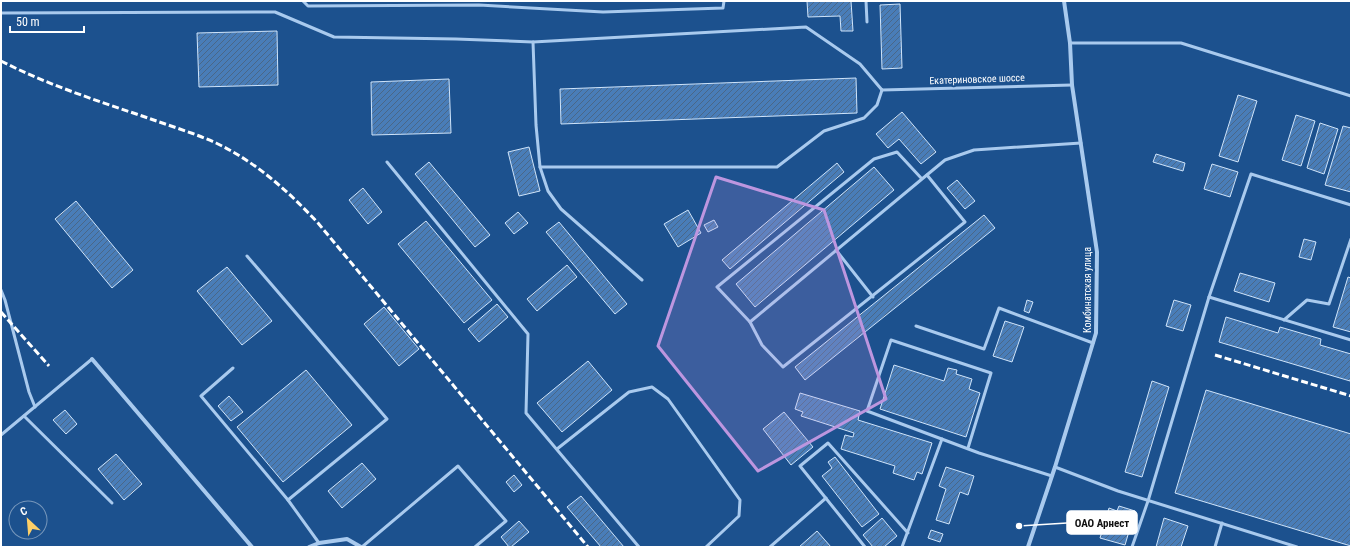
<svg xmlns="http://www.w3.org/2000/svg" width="1352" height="548" font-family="'Roboto Condensed',sans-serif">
<defs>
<pattern id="building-hatch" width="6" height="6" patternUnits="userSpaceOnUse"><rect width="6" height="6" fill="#497db8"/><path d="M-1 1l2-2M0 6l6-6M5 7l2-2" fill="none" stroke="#4a6787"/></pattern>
</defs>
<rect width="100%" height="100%" fill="#1c518e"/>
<g fill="url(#building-hatch)" stroke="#cfe4fa">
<polygon points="807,1 851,1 853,31 841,31 840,16 808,17"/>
<polygon points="900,4 902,68 882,69 880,5"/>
<polygon points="277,31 278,85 199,87 197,33"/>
<polygon points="856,78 857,113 561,124 560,89"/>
<polygon points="449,79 451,133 372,135 371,82"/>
<polygon points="1238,95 1257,101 1238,162 1219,156"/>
<polygon points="902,112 936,152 921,164 899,139 888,148 876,134"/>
<polygon points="1296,115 1315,121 1301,166 1282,160"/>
<polygon points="1320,123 1338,129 1324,174 1307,168"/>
<polygon points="1343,126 1351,128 1351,192 1325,185"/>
<polygon points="529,147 540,191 519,196 508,152"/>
<polygon points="1156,154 1185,163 1183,171 1153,162"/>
<polygon points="429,162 490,235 475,247 415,174"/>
<polygon points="837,163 844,172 730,269 722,260"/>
<polygon points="1212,164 1238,172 1230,197 1204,189"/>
<polygon points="874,167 894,190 755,307 736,284"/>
<polygon points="957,180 975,201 965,209 947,188"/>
<polygon points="363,188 382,212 368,224 349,200"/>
<polygon points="76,201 133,270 112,288 55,219"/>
<polygon points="688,210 701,233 678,247 664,224"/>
<polygon points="518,212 528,223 514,234 505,223"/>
<polygon points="984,215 995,228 805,380 795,367"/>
<polygon points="714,220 718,227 708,232 704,225"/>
<polygon points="426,221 492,300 464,323 398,244"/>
<polygon points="559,222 627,304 615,314 546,232"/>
<polygon points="1304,239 1316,242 1311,260 1299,257"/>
<polygon points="567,265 577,277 537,311 527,299"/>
<polygon points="227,267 272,321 242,345 197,291"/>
<polygon points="1240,273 1275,283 1269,302 1234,291"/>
<polygon points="1348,277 1351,278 1351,332 1333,327"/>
<polygon points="1027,300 1033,302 1029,313 1024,311"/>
<polygon points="1174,300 1191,305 1183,331 1166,326"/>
<polygon points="497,304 508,317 479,342 468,329"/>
<polygon points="384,307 419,349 399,366 364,324"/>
<polygon points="1226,317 1278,333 1280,327 1321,339 1320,345 1351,354 1351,376 1350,381 1219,342"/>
<polygon points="1005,321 1024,327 1012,362 993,356"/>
<polygon points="588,361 612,390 562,432 537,403"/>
<polygon points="894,365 944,381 948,368 957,370 956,374 972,379 969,389 980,393 966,437 880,409"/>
<polygon points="306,370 352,425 283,482 237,427"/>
<polygon points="1152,381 1169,387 1142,477 1125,472"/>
<polygon points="1206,390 1351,434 1351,546 1175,493"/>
<polygon points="800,393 860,411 858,420 932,443 922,474 917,472 914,480 893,473 895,466 841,449 845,435 853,437 854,433 801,416 803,412 795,409"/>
<polygon points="229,396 243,412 231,421 218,406"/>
<polygon points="65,410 77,424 66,434 53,420"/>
<polygon points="784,412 813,447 791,465 763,429"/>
<polygon points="116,454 142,484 124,500 98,469"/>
<polygon points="835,457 879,514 862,527 822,476 832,468 828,462"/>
<polygon points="362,463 376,479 342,508 328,491"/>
<polygon points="946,467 974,476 968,495 960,492 949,524 936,520 946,489 939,486"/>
<polygon points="514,475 522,485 514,492 506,482"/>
<polygon points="581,496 624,547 601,547 567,507"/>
<polygon points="1119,506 1135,511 1125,545 1100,538 1109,508 1117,511"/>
<polygon points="882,518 897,536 884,547 873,547 863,535"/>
<polygon points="1164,518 1188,526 1181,547 1156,547"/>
<polygon points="519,521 529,532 511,547 509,547 501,537"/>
<polygon points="931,530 943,534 940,542 928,538"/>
<polygon points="817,531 831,547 799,547"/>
</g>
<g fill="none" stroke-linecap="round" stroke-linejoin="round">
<g stroke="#a9caee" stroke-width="3">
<polyline points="303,1 308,6 479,5 603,12 723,8 724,1"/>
<polyline points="866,1 867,22"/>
<polyline points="1,13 275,12 334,37 456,39 533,42 806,27 860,64 882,90"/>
<polyline points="533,42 536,125 540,167 548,191 561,209 642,280"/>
<polyline points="1070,43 1181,43 1351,96"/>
<polyline points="882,90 1072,85"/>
<polyline points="387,162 528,334 526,413 639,547"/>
<polyline points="540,167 777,167 824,131 864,118 877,105 882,90"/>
<polyline points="922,179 897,152 874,159 717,287 750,322 922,179 945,160 974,150 1081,143"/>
<polyline points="836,250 873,297"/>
<polyline points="247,256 387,419 288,500"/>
<polyline points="1,290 5,300 29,392 35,407"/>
<polyline points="1209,297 1351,340"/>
<polyline points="1284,320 1307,300 1329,304 1351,239"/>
<polyline points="750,322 762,345 783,367 965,222 927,175"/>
<polyline points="916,326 984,349 999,308 1093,343"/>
<polyline points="233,368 201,396 288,500 319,543"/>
<polyline points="24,416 112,503"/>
<polyline points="1,435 92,359"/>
<polyline points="968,448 991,373 891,340 867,411 979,453 1052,476"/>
<polyline points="557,449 629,392 652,387 668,399 740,500 739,516 706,547"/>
<polyline points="1055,467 1118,491 1297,547"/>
<polyline points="362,547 458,466 506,521 475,547"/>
<polyline points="770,547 826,498"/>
<polyline points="865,547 800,466 828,443 908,533"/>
<polyline points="902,547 942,439"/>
<polyline points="1132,547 1148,501 1209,297 1251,174 1351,205"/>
<polyline points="1215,547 1222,523"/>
</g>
<g stroke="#a9caee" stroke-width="4">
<polyline points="92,359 252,547"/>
<polyline points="309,547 319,543 347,539 361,547"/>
<polyline points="1028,547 1055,467 1096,333 1097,252 1072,85 1070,43 1064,1"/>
</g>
<g stroke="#fff" stroke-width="3" stroke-dasharray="7 3" stroke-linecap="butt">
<path d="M 1,61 C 48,85 98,101 148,118 C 170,126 194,133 216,143 C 256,162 288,191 318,223 L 588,547"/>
<polyline points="1,312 49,366"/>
<polyline points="1215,355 1351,396"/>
</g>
</g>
<path fill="#bd96df" fill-opacity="0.2" stroke="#bd96df" stroke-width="3" stroke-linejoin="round" d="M 716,177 L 824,210 L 886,399 L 758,471 L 658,346 Z"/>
<g text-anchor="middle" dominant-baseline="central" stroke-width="4" stroke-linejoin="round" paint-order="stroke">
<g font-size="10" fill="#fff" stroke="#1c518e">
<text transform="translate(977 79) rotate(-2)">Екатериновское шоссе</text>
<text transform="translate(1087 290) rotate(-90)">Комбинатская улица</text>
</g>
</g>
<path fill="none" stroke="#fff" stroke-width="1.5" d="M1019 526L1067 523"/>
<circle fill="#fff" stroke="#1c518e" stroke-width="1.5" cx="1019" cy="526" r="4"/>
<rect fill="#fff" stroke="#fff" stroke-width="1.5" x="1067" y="511" width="70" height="23" rx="4"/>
<g font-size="11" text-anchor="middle" font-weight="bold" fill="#111">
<text x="1102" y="527">ОАО Арнест</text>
</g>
<rect width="1352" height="548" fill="none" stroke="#ffffff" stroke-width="4"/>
<g transform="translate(28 520) rotate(334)"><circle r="19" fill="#1c518e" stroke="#7797bb"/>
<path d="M0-3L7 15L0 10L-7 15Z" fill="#fecf67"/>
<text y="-6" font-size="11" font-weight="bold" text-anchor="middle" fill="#ffffff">С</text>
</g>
<path d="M10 26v6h74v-6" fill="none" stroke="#ffffff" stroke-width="2"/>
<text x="16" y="26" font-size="12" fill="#ffffff" stroke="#1c518e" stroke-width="3" paint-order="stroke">50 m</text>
</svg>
